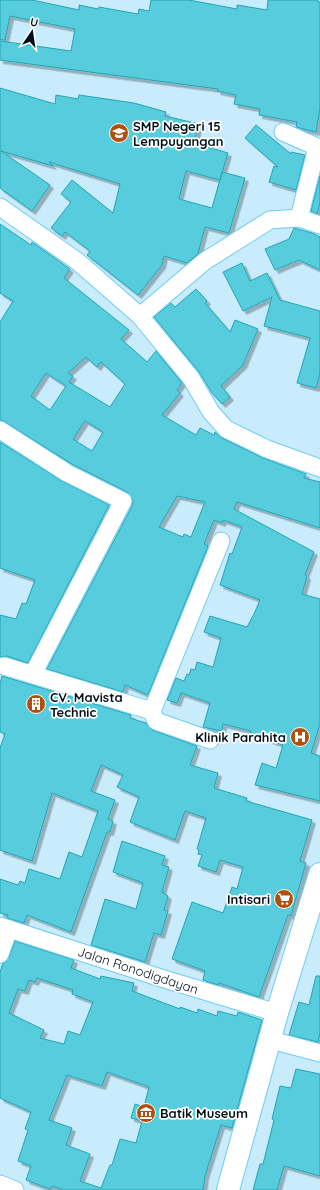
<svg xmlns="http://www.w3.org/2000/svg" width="320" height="1190" font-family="Quicksand,sans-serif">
<defs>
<filter id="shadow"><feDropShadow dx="3.5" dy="3.5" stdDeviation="0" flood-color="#0004"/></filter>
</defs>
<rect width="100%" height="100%" fill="#c9ecfc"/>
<g fill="#56ccdc" stroke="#21a4b4" fill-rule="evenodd" filter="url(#shadow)">
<polygon points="0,0 32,0 79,10 79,5 98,9 99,7 138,14 139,9 149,11 151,0 189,0 237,9 237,5 267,10 268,0 318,0 318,2 320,2 320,109 316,132 296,127 297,122 259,115 260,109 234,104 236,95 217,91 218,89 0,60 0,41 71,51 75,29 10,16 5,40 0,40"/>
<polygon points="0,88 55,104 56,95 78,99 79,95 134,103 166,112 165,116 199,124 194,143 228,153 220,180 186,171 179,199 212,208 222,172 245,178 229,233 205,227 198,254 187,263 164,256 162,265 138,295 87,255 90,251 65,232 62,236 51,228 71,202 61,194 72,180 113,213 120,184 49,162 53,166 1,151 50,185 32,211 0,188"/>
<polygon points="256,125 291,154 291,152 305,155 296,190 269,182 274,166 278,167 245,138"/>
<polygon points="320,176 320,203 317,214 311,211"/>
<path d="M 0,224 L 31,245 L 32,242 L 70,269 L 64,278 L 129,330 L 121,339 L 147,362 L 156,351 L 182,383 L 177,390 L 180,393 L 162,415 L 196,435 L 200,428 L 214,435 L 215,432 L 222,438 L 263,458 L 306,474 L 304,478 L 320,482 L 320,528 L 237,502 L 234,509 L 314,552 L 305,575 L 307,576 L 302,594 L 320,599 L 320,724 L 311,753 L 320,756 L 320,801 L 255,785 L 262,763 L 276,768 L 283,745 L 250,733 L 251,731 L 223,724 L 222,731 L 203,727 L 210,703 L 181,693 L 177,703 L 167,700 L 176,678 L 184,681 L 187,674 L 189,675 L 191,669 L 195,670 L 197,662 L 213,667 L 221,638 L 204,632 L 210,616 L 247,627 L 254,614 L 260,600 L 220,585 L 230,553 L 232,554 L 242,527 L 223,520 L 222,523 L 214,520 L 204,544 L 208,546 L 148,695 L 125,685 L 123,692 L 47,669 L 132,506 L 133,500 L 127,492 L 72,464 L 5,422 L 0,420 L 0,322 L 13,301 L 0,293 ZM 86,357 L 97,367 L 101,362 L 125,384 L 110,407 L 69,382 L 73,376 L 68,373 ZM 46,373 L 66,386 L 50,410 L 31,396 ZM 85,421 L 103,432 L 92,451 L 73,439 ZM 177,496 L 205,502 L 191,537 L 184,534 L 183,537 L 159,527 Z"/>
<polygon points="294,228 312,233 320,237 320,270 299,260 275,270 265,249 289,239"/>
<polygon points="242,263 250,281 267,273 280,300 320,311 320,374 316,388 297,383 310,338 264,326 272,297 243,311 223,272"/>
<polygon points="196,289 207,301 205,303 230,332 235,320 258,329 243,365 221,386 230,397 222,404 212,393 199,372 154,317 171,303 175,307"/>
<polygon points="0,442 62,481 109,505 28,663 7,656 0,657 0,615 16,619 22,603 26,604 35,580 0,568"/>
<polygon points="2,676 131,715 130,718 146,723 152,730 197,746 190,765 218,773 214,788 247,798 246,801 312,820 300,861 306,863 291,916 288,915 259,997 219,983 218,985 203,980 205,971 172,959 192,902 223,913 232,887 237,889 243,867 220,860 216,872 198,866 202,855 198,854 199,850 197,849 206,818 185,811 175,840 130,822 139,797 117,787 123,775 101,765 91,791 115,800 108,819 113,821 110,832 107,832 71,932 27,915 24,923 7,918 8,915 0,913 0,879 18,885 20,881 25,883 29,869 60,879 69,852 82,857 98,811 52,793 32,861 0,850 0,748 5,734 0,732 0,684"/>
<polygon points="122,841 165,856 162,865 169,867 162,892 168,896 164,910 168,911 161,935 154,933 145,962 91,945 105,899 136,909 143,883 113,872"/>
<path d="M 15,941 L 74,960 L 71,968 L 100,979 L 101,976 L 134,983 L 132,991 L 180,1009 L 180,1007 L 197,1013 L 198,1009 L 217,1016 L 218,1011 L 237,1016 L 238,1012 L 262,1020 L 232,1128 L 221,1125 L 205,1176 L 203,1190 L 64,1190 L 52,1186 L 50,1189 L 26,1180 L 31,1166 L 18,1161 L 28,1130 L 25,1129 L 31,1112 L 0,1098 L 0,972 L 3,963 L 9,957 ZM 37,978 L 73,990 L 72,994 L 93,1002 L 80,1035 L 68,1031 L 64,1044 L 40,1038 L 44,1030 L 9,1013 L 18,989 L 25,991 L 29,980 L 35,982 ZM 107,1072 L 149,1087 L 144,1107 L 135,1104 L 131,1118 L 142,1121 L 136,1143 L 120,1139 L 112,1165 L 110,1165 L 101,1188 L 80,1181 L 90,1154 L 66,1145 L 72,1128 L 49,1120 L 67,1075 L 102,1086 Z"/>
<polygon points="316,976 320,976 320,1033 318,1042 289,1035 299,1002 309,1005"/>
<polygon points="296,1069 320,1074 320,1176 284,1166 277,1190 253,1190 260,1164 263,1164 274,1120 272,1119 280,1086 291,1088"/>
</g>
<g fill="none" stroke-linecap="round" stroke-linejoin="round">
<defs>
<g id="minor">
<polyline points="283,132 317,147 299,218"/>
<polyline points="0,207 77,261 140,316 191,378 211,412 226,429 267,449 320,468"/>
<polyline points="140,316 205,261 270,220 299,218 320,225"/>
<polyline points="0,430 67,473 123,501 33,674"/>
<polyline points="4,666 152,711 156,721 210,740"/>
<polyline points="152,711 221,541"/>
<polyline points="0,926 161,978 277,1013"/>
<polyline points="0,954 9,929"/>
<polyline points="271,1040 320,1053"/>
<polyline points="0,1184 15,1190"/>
</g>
<polyline id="secondary" points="228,1190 277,1013 320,874"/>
</defs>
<use href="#minor" stroke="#6cccf4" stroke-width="19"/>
<use href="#secondary" stroke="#6cccf4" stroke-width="24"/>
<use href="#minor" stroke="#fff" stroke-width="17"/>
<use href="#secondary" stroke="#fff" stroke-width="22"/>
</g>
<defs>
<symbol id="school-disc" viewBox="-11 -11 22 22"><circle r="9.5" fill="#b1500c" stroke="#fff"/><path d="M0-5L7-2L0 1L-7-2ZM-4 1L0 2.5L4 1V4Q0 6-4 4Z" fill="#fff"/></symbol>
<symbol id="building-disc" viewBox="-11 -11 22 22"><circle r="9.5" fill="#b1500c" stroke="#fff"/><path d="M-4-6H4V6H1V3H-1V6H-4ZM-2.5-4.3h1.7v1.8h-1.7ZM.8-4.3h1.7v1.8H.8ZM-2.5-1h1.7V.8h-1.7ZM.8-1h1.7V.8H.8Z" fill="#fff"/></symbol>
<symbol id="hospital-disc" viewBox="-11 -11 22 22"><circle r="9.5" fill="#b1500c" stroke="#fff"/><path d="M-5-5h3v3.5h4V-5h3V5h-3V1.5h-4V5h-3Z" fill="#fff"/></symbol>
<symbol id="supermarket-disc" viewBox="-11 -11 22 22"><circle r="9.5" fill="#b1500c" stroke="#fff"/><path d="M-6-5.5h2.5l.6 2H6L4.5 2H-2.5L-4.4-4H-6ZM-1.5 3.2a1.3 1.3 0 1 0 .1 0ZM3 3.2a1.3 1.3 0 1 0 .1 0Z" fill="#fff"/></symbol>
<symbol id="museum-disc" viewBox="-11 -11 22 22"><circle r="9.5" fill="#b1500c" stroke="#fff"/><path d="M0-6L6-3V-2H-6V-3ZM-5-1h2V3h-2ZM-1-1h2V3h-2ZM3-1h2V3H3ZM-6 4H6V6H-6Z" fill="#fff"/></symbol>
</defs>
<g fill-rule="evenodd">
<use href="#school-disc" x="108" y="122" width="22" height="22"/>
<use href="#building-disc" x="25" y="693" width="22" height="22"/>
<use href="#hospital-disc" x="289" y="726" width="22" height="22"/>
<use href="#supermarket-disc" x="273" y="888" width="22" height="22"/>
<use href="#museum-disc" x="135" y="1102" width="22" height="22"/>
</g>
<g text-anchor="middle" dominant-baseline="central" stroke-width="3.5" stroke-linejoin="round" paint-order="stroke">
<g font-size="13" font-weight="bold" fill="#001018" stroke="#fff" text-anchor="start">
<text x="133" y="126">SMP Negeri 15<tspan x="133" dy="15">Lempuyangan</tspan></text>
<text x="50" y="697">CV. Mavista<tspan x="50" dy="15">Technic</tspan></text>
<text x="286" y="737" text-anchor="end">Klinik Parahita</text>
<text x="270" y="899" text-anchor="end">Intisari</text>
<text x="160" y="1113">Batik Museum</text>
</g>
<g font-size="13" fill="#001018" stroke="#fff">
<text transform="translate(138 970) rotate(18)">Jalan Ronodigdayan</text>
</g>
</g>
<g transform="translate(32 32) rotate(13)" stroke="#ffffff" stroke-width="3" paint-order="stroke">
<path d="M0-3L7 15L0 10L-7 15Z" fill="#001018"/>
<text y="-6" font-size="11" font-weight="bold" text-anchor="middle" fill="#001018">U</text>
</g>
</svg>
